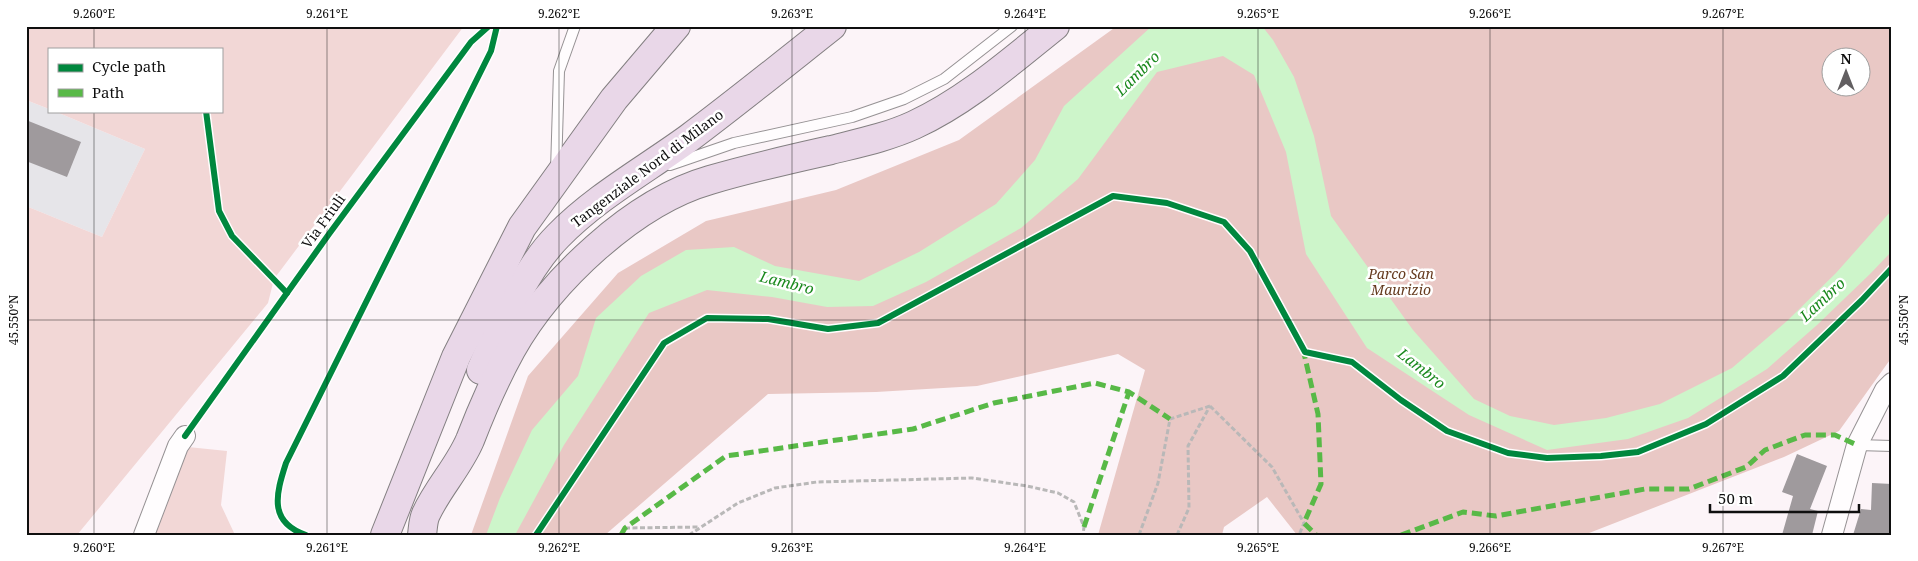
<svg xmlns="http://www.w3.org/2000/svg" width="1918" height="561" font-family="'Noto Serif',serif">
<rect width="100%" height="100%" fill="#fcf4f8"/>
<polygon fill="#e6e5e9" points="26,100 49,109 49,111 54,111 145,149 102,237 26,206"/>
<g fill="#f2d7d6">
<polygon points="26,26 464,26 274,279 268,303 77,535 26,535 26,206 102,237 145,149 54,111 221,111 221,49 49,49 49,109 26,100"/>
<polygon points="188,447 227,451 221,505 235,535 154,535"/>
</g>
<path fill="#e9c8c5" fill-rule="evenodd" d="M 1117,26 L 1892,26 L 1892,357 L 1839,431 L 1784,457 L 1584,535 L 1297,535 L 1267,497 L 1224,527 L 1222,535 L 1098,535 L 1145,370 L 1118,354 L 977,386 L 876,392 L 768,394 L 605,535 L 471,535 L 528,376 L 618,273 L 706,221 L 836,190 L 959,140 ZM 1830,58 L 1860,58 L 1860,88 L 1830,88 Z"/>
<polygon fill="#cdf5ca" points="1152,26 1262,26 1273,40 1294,77 1314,136 1331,216 1413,330 1474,399 1510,416 1554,425 1606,418 1660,404 1732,368 1787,321 1836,273 1892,210 1892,251 1870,274 1817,325 1767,369 1688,418 1628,439 1547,450 1469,415 1367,348 1306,254 1286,152 1254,75 1223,56 1157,72 1078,179 1021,228 926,282 873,306 827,307 772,297 707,290 649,313 564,445 515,535 486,535 500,498 532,430 578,376 596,318 641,276 686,250 734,247 775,266 859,281 919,252 996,204 1035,160 1064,106"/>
<g fill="#9f9a9d">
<polygon points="26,120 81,142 67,177 26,161"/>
<polygon points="1797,454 1827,466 1810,509 1818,511 1812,535 1782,535 1793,496 1782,492"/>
<polygon points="1872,483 1892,484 1892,535 1853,535 1861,509 1871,510"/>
</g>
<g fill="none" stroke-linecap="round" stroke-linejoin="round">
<defs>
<g id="lane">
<polyline points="670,165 734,143 852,117 904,99 944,79 1012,26"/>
<polyline points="556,170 559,71 575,26"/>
<polyline points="1857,445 1892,446"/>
</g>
<g id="street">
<polyline points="144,535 178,446 185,436"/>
<polyline points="1832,535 1857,445 1885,390 1892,383"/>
</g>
<g id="highway">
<path d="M 481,370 C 500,327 525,269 558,236 C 596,197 645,170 689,138 C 737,102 784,64 832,26"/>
<polyline points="385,535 456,357 522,227 614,99 676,26"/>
<path d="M 422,535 C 423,528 423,520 426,514 C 438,488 459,466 470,440 C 482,409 495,379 511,350 C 550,281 633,202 710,180 C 750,168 791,159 831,150 C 859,143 888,137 914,125 C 966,101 1010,62 1055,26"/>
</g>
</defs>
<use href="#lane" stroke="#969294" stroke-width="12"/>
<use href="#street" stroke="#969294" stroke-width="22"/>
<use href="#highway" stroke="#837f81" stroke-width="30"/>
<g stroke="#b9b8b8" stroke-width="3" stroke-dasharray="5 2.5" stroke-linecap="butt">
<polyline points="1210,406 1272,467 1304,523 1299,535"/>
<polyline points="625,528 700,527"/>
<polyline points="689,535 738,503 775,488 817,482 972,478 1027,486 1058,493 1074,502 1084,527 1083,535"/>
<polyline points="1139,535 1158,483 1170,419 1210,406"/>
<polyline points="1177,535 1189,508 1188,446 1210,406"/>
</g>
<use href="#lane" stroke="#fffdfe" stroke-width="10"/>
<use href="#street" stroke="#fffdfe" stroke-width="20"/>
<use href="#highway" stroke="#e9d7e8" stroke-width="28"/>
<g stroke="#58b947" stroke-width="5" stroke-dasharray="10 5" stroke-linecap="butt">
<polyline points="1303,349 1318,414 1321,484 1304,523 1316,535"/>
<polyline points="1084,527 1129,392"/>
<polyline points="621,535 625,528 726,456 913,429 994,403 1095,383 1129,392 1170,419"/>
<polyline points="1401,535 1463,512 1496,516 1645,489 1689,489 1746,467 1765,450 1805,435 1835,435 1857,445"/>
</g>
<defs>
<g id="cycleway">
<polyline points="206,111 219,211 232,236 287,293"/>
<polyline points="185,436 329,234 471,42 489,26"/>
<path d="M 306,535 C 268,522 276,494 286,463 L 491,51 L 497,26"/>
<polyline points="536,535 664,343 707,318 768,319 828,329 878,323 1113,196 1167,203 1224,222 1250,251 1305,352 1352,362 1401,400 1447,431 1508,453 1547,458 1601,456 1638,452 1706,424 1783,376 1862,300 1892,268"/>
</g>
</defs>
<use href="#cycleway" stroke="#fff" stroke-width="9"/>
<use href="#cycleway" stroke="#00873e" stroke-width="6"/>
</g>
<path fill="none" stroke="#0f0f0f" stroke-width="1" stroke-opacity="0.45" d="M 94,26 L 94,49M 327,26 L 327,535M 559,26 L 559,535M 792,26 L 792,535M 1025,26 L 1025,535M 1258,26 L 1258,535M 1490,26 L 1490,535M 1723,26 L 1723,535M 94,111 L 94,535M 26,320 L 1892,320"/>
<g text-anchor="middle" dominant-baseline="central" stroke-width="5" stroke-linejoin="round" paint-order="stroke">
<g font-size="14" fill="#0f0f0f" stroke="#fff">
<text transform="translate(647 168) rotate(-37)">Tangenziale Nord di Milano</text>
<text transform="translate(323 221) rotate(-54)">Via Friuli</text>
</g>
<g font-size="14" font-style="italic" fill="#663c20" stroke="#fff">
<text x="1401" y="273">Parco San<tspan x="1401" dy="16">Maurizio</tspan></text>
</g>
<g font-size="15" font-style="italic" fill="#1a891d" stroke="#fff">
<text transform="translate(1137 73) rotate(-45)">Lambro</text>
<text transform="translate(787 282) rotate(14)">Lambro</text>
<text transform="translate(1822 299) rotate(-43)">Lambro</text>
<text transform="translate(1422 368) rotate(38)">Lambro</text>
</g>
</g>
<rect width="1918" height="561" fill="none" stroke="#ffffff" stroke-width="55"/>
<rect x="48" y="48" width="175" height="65" fill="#ffffff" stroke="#9f9f9f"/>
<rect x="58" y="64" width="25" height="8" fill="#00873e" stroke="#9f9f9f"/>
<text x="92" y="72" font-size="15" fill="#0f0f0f">Cycle path</text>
<rect x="58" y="89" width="25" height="8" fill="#58b947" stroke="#9f9f9f"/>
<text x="92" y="98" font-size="15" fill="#0f0f0f">Path</text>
<g transform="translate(1846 72)"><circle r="24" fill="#ffffff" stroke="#9f9f9f"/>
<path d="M0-4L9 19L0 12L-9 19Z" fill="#625f61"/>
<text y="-8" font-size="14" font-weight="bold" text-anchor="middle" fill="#0f0f0f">N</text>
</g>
<path d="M1710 504v8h149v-8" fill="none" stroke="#0f0f0f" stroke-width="2.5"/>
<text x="1718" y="504" font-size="15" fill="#0f0f0f" stroke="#ffffff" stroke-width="4" paint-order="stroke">50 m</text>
<rect x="28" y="28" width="1862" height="506" fill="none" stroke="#0f0f0f" stroke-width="2"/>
<g font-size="12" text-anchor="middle" fill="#0f0f0f">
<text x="94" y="18">9.260°E</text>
<text x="327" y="18">9.261°E</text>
<text x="559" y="18">9.262°E</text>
<text x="792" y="18">9.263°E</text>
<text x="1025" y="18">9.264°E</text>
<text x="1258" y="18">9.265°E</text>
<text x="1490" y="18">9.266°E</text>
<text x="1723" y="18">9.267°E</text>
<text transform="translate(14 320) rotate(-90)" y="4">45.550°N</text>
<text transform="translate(1904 320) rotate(-90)" y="4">45.550°N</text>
<text x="94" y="552">9.260°E</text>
<text x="327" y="552">9.261°E</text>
<text x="559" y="552">9.262°E</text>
<text x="792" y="552">9.263°E</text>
<text x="1025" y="552">9.264°E</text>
<text x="1258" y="552">9.265°E</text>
<text x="1490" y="552">9.266°E</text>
<text x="1723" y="552">9.267°E</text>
</g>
</svg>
